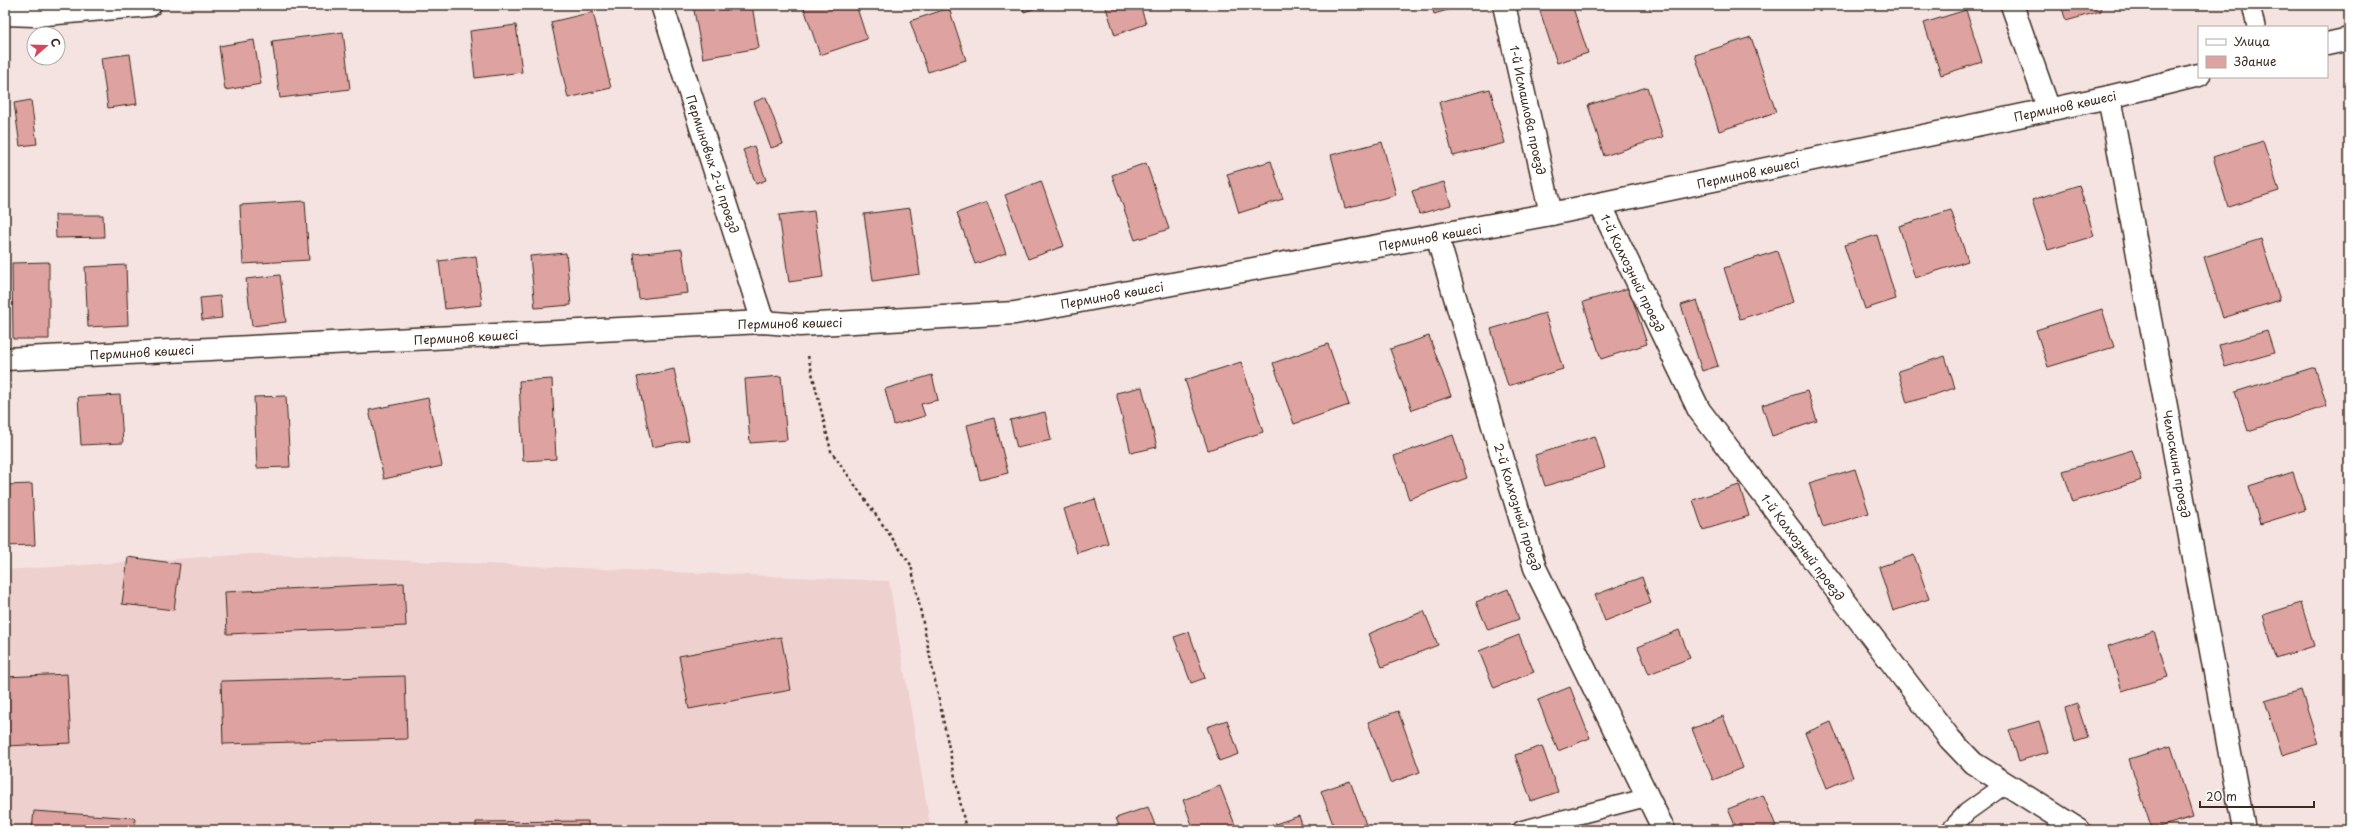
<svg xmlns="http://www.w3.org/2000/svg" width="2354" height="835" font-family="'Playpen Sans',sans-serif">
<rect width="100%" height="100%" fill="#f5e3e2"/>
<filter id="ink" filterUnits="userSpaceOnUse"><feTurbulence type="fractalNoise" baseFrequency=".025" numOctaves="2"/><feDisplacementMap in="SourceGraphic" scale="8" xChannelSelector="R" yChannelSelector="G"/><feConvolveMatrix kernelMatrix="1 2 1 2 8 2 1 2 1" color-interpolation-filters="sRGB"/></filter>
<g filter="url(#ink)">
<polygon fill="#eed0ce" points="251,554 889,581 931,830 5,830 5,570"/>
<g fill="#dea3a0" stroke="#3b2a1e">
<polygon points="693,5 752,5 759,48 703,58"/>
<polygon points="803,5 856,5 867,39 820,55"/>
<polygon points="1022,5 1045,5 1024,12"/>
<polygon points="1105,5 1140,5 1146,24 1115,35"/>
<polygon points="1432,5 1461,5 1461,6 1434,14"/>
<polygon points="1538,5 1572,5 1588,53 1557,63"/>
<polygon points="2061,5 2100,5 2101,11 2066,21"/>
<polygon points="949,8 966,60 928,72 910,21"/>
<polygon points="1966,10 1982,62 1941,75 1924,23"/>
<polygon points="593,12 611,88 568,98 551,22"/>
<polygon points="516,25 522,72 475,78 470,31"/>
<polygon points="343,32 350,89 280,98 272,41"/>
<polygon points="1751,37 1776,112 1719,131 1695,55"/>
<polygon points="254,40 261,84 225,90 219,46"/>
<polygon points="130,54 137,104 108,108 101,58"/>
<polygon points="1647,87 1663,137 1604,156 1588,105"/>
<polygon points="1490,89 1505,143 1453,156 1439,102"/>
<polygon points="766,97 783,144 771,148 754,102"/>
<polygon points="31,100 37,144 20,146 14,103"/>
<polygon points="2263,141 2279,191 2228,207 2213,157"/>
<polygon points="1382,142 1396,195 1345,208 1331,155"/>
<polygon points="754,146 766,180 756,184 743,150"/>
<polygon points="1271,161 1283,199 1239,213 1227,174"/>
<polygon points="1146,163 1169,229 1135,240 1112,175"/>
<polygon points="1041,181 1064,246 1028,259 1005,195"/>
<polygon points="1444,182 1451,205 1419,214 1412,191"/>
<polygon points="2079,185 2094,236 2048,250 2032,200"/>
<polygon points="305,201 309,260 243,264 240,205"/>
<polygon points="987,202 1006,253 975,264 957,213"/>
<polygon points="910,208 920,274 873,281 864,214"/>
<polygon points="1951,210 1968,261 1915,278 1899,226"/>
<polygon points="814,211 823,277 789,282 779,215"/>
<polygon points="55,215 103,215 104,237 56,238"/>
<polygon points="1877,235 1896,299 1865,309 1844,245"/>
<polygon points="2261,239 2280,300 2223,318 2204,257"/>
<polygon points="682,249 688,293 639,299 634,254"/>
<polygon points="1777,251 1793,302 1740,319 1724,268"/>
<polygon points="566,253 571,305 535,308 530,256"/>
<polygon points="476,256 482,305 445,309 439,261"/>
<polygon points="49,262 49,339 13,339 12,263"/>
<polygon points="126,265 128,325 88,327 85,267"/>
<polygon points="280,275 286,322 252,326 246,279"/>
<polygon points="1629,288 1647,344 1601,359 1583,302"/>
<polygon points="220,296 222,318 202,320 200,298"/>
<polygon points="1697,300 1718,366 1702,371 1681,305"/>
<polygon points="2102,309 2114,347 2048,367 2036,330"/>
<polygon points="1545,313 1563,369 1508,386 1491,329"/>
<polygon points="2267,331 2274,353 2225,367 2219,345"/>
<polygon points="1429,336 1451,396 1412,410 1390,349"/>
<polygon points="1328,344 1349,405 1294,424 1273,363"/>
<polygon points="1945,356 1955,388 1907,403 1898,371"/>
<polygon points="1241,362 1263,432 1208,450 1185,380"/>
<polygon points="2315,367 2327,406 2248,431 2235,392"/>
<polygon points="674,369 689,440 652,447 637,377"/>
<polygon points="932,375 938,400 921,404 925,416 894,425 885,389"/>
<polygon points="781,376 787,440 750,443 745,379"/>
<polygon points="552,379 556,459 523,461 519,381"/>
<polygon points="1142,387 1157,447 1131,453 1116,393"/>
<polygon points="1807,391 1817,421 1772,436 1762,405"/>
<polygon points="120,395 123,443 81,445 78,397"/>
<polygon points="286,396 290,467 257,468 254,397"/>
<polygon points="428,398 442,466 384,479 369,410"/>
<polygon points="1045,412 1051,440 1017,448 1010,420"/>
<polygon points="994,418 1008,473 980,480 967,425"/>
<polygon points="1453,435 1467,478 1409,499 1394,456"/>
<polygon points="1595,436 1605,468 1545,486 1535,455"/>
<polygon points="2132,450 2142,480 2073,502 2063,471"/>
<polygon points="1855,469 1869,513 1823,527 1809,483"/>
<polygon points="2293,472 2305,510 2260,524 2249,486"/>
<polygon points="32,484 35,545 5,546 5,485"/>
<polygon points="1739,485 1749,516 1703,530 1693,500"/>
<polygon points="1095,499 1108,543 1077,553 1064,509"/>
<polygon points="1914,555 1929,599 1893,611 1879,567"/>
<polygon points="128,557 180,564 174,610 122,604"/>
<polygon points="1642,577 1651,603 1605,621 1595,595"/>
<polygon points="404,583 406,626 227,634 225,592"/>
<polygon points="1508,589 1519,619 1488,630 1476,602"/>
<polygon points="2301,603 2314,646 2276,658 2263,615"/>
<polygon points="1424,611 1438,645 1382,667 1368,634"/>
<polygon points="1679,630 1690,658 1649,674 1638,647"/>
<polygon points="2154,631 2168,677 2122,691 2108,646"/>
<polygon points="1189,632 1205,678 1191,683 1174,637"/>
<polygon points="1519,635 1534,672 1494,688 1479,651"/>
<polygon points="781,637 791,690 689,709 679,656"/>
<polygon points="67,674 71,743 5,746 5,677"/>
<polygon points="405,676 407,739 223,744 221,681"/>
<polygon points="1570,687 1590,738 1558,751 1538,700"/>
<polygon points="2301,690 2318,744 2282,755 2265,701"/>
<polygon points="2077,704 2088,738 2075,742 2065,708"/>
<polygon points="1398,711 1420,772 1390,783 1368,722"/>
<polygon points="1723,716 1743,768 1713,780 1692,729"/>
<polygon points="1227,720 1239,754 1219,761 1207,727"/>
<polygon points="2039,721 2048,752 2019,761 2009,730"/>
<polygon points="1831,722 1853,777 1827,788 1805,733"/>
<polygon points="1542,746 1558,792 1531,801 1515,755"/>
<polygon points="2171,746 2193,817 2152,829 2129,759"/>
<polygon points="1350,781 1368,830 1335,830 1321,791"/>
<polygon points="1220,786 1237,830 1194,830 1183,800"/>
<polygon points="1763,795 1776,826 1766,830 1737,830 1728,809"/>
<polygon points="1148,807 1157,830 1121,830 1116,818"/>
<polygon points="34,811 135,818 134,830 32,830"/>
<polygon points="1299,816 1304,830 1277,830 1275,824"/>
<polygon points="588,821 588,830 476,830 476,822"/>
</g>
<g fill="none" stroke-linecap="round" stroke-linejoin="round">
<defs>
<g id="lane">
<polyline points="2251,5 2256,27"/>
<polyline points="1521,830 1648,797"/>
<polyline points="1950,830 1967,812 2006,784"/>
</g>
<g id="street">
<polyline points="662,5 763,322"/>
<polyline points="1504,5 1551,214"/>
<polyline points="2012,5 2049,110"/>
<polyline points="5,14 34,15 150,5"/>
<polyline points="2327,44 2349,39"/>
<polyline points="2109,97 2244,830"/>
<polyline points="1600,204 1699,410 1950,739 1973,763 2079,830"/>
<polyline points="1437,236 1535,568 1664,830"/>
<polyline points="5,359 763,322 800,325 1015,313 1551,214 2109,97 2199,75"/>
</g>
</defs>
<use href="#lane" stroke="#3b2a1e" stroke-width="20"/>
<use href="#street" stroke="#3b2a1e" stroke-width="25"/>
<polyline stroke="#3b2a1e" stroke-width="2.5" stroke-dasharray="3 3" stroke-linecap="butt" points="808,356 831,451 911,565 966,830"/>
<use href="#lane" stroke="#fff" stroke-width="17"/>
<use href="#street" stroke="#fff" stroke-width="22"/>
</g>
</g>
<g text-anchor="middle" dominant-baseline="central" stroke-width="3" stroke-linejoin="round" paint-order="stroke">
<g font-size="12" fill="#3b2a1e" stroke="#fff">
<text transform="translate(2065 106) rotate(-12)">Перминов көшесі</text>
<text transform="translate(1528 110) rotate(78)">1-й Исмаилова проезд</text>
<text transform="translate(713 164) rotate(72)">Перминовых 2-й проезд</text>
<text transform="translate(1748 173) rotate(-12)">Перминов көшесі</text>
<text transform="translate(1430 237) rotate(-10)">Перминов көшесі</text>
<text transform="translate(1633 273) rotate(64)">1-й Колхозный проезд</text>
<text transform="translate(1112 295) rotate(-10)">Перминов көшесі</text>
<text transform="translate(790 323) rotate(-1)">Перминов көшесі</text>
<text transform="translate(466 337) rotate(-3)">Перминов көшесі</text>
<text transform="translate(142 352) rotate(-3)">Перминов көшесі</text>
<text transform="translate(2177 464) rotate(80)">Челюскина проезд</text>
<text transform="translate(1518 507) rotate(73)">2-й Колхозный проезд</text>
<text transform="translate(1803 547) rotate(53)">1-й Колхозный проезд</text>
</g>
</g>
<rect width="2354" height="835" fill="none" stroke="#fff" stroke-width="20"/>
<rect x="10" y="10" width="2334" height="815" fill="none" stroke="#3b2a1e" stroke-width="1.5" filter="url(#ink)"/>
<rect x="2198" y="26" width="130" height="52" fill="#ffffff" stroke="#b1aaa5"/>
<rect x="2206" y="39" width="20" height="6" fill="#ffffff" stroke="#b1aaa5"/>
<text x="2234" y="46" font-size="12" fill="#3b2a1e">Улица</text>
<rect x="2206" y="56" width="20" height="12" fill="#dea3a0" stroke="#b1aaa5"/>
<text x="2234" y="66" font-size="12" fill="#3b2a1e">Здание</text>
<g transform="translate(46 46) rotate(70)"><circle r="19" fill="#ffffff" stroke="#b1aaa5"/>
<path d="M0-3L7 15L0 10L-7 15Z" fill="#d1495b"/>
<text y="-6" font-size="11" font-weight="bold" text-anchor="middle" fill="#3b2a1e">С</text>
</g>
<path d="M2200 801v6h114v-6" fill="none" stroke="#3b2a1e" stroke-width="2"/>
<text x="2206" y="801" font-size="12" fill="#3b2a1e" stroke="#ffffff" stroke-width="3" paint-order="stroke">20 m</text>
</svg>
